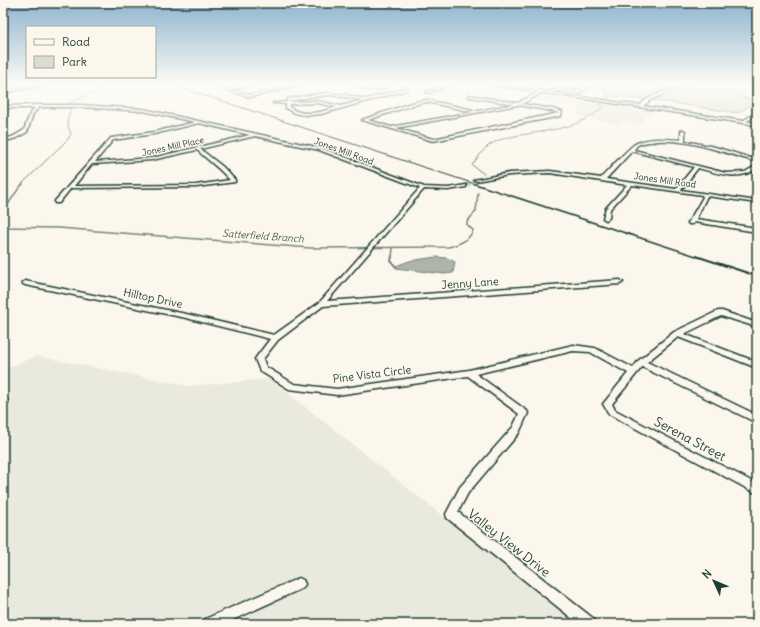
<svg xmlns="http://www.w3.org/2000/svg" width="760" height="627" font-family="Delius,sans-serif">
<rect width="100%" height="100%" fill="#fbf7ec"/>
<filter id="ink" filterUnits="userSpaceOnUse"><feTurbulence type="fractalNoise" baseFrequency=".025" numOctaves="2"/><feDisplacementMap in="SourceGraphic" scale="8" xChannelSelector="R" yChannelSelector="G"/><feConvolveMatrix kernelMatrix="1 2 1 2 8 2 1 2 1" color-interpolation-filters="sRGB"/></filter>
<g filter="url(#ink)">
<g fill="#eae9de">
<polygon points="431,85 491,85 453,97 427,92 445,86"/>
<polygon points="542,91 653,109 640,124 625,121 616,124 576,115 581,108 527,99"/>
<polygon points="36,356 190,386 270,379 579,624 3,624 3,370"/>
</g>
<polygon fill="#dbdcd1" stroke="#7d8c82" points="593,85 684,85 745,94 741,97 757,101 738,113 658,101 614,96 603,92 601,89 588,87"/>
<polygon fill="#adb4aa" stroke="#74847b" points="436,257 447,258 455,262 453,273 444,274 396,268 396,266 409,261"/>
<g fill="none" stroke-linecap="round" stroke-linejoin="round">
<g stroke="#74847b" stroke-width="1">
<polyline points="602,99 609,97 603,87 608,85"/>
<polyline points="72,105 69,103 112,85"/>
<path d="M 484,174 L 472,165 C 478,158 483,149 491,144 C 501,138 515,136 527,134 C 556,129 578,128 602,108 L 601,101"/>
<path d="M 21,185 L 68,139 L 71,134 C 66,123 67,118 72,107"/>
</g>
<g stroke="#74847b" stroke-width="1.5">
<path d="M 3,211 C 11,203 14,192 23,184"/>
<path d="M 3,227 L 59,228 L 310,248 L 448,247 C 457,245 470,240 473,230 L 467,225 L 467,222 L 476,211 L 478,193"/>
<polyline points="392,257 393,248"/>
</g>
<polyline stroke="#74847b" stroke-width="2" points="392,256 391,261 396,267"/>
<polyline stroke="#cfd2c7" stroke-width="4" stroke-dasharray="4 2" stroke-linecap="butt" points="467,185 476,180"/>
<polyline stroke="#cfd2c7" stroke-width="5" stroke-dasharray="5 2.5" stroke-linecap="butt" points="464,186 469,184"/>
<defs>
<g id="minor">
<polygon points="43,85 47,85 3,93 3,91"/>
<polygon points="213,85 228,88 229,87 251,85 250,86 229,89 250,95 302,85 305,85 250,97"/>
<path d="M 357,85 L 370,88 L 381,87 L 381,85 L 383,85 L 384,88 C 376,91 364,91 357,85 Z"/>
<path d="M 402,85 L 404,85 L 407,90 L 321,114 C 308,116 296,116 286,108 L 286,104 L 273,103 L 287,102 L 288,99 L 310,95 L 328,93 L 345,95 L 366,99 L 404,89 ZM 328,95 L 345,97 L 363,100 L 341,106 L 317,101 L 290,102 L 290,101 L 310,97 ZM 317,103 L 337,107 C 321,112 304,118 289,107 L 290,104 Z"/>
<polygon points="446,85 449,85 428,93 426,92"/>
<polygon points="588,85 589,86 588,88 572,97 571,95 584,87 546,93 545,92"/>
<path d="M 542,90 L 543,92 L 522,104 L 553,109 L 562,112 L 561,116 L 433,141 L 362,120 L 411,103 L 427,100 L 478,111 L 514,104 L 469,97 L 468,95 L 518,103 ZM 427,102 L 473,112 L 391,127 L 368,120 L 413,105 ZM 518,105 L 552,111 L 559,113 L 433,139 L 396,128 Z"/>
<path d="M 39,105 L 81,105 L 143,109 L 321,148 L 424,187 L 448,188 L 466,185 L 466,187 L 448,190 L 424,189 L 327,301 L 620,280 L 623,282 L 620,284 L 323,306 L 278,340 L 263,359 L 266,367 L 294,384 L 337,389 L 469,370 L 573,345 L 595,348 L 633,368 L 638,361 L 674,332 L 718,311 L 722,311 L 757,323 L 757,327 L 721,316 L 684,334 L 757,362 L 757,368 L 678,337 L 647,362 L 757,415 L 757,423 L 642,367 L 612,404 L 615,410 L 757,484 L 757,494 L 609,414 L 603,404 L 628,373 L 590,352 L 573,351 L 476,374 L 527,411 L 528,413 L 519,433 L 468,493 L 458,512 L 594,619 L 595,624 L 579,624 L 447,518 L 446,514 L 460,487 L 513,427 L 519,414 L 468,376 L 337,395 L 289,389 L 260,371 L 255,359 L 270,339 L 186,318 L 25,285 L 22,283 L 25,281 L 186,314 L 274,335 L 319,303 L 420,188 L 319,150 L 255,136 L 200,149 L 223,167 L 235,180 L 235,182 L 196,187 L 71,188 L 59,203 L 55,203 L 55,201 L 111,138 L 154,132 L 195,122 L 143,111 L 81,107 L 39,107 L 33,114 L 27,132 L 16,138 L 3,142 L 3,140 L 14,136 L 24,130 L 30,114 L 35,108 L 3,108 L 3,106 ZM 199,123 L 250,135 L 152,158 L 95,162 L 113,140 L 154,134 ZM 197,150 L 219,169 L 230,180 L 196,185 L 74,186 L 92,164 L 152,160 Z"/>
<polygon points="757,112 757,114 744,123 741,122"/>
<path d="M 683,130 L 685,131 L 685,141 L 715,147 L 757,160 L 757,162 C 724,153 691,139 657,141 C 651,142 643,142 638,145 C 636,146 635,148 634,150 L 726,173 L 745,172 L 757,165 L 757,168 C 740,182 717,173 698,168 L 681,190 L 757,201 L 757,203 L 707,196 L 696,219 L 757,228 L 757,232 L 694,222 L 693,224 L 689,224 L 688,223 L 703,197 L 702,195 L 632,185 L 610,209 L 609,218 L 606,220 L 603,218 L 606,208 L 627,185 L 550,173 L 509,175 L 476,181 L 474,180 L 509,173 L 550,171 L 601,178 C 608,171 631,145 637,143 C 651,137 667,139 681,140 L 681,131 ZM 632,151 L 694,167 L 676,189 L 606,179 Z"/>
<polygon points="3,399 7,400 8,402 7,404 3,405"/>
<polygon points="299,578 303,580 305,584 303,588 224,624 204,624 205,619"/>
</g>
<polygon id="tertiary" points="677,85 681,85 649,101 642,107 639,106 647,99"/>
<polygon id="secondary" points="493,85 501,85 757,123 757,125"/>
</defs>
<use href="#minor" stroke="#1f3d34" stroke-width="3"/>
<use href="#tertiary" stroke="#1f3d34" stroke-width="3"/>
<use href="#secondary" stroke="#1f3d34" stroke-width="3"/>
<use href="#minor" fill="#fbf7ec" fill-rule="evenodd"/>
<use href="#tertiary" fill="#fbf7ec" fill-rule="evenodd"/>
<use href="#secondary" fill="#fbf7ec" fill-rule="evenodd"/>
<polyline stroke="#1f3d34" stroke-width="1" points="173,85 478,185"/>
<polyline stroke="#1f3d34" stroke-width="1.5" points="475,184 699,257"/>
<polyline stroke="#1f3d34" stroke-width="2" points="696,256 757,276"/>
</g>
</g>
<linearGradient id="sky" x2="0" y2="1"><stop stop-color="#90b4cf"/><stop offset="0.49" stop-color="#fdfbf6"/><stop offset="1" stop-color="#fdfbf6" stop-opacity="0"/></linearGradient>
<rect width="760" height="172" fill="url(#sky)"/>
<g text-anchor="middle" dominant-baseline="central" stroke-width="3" stroke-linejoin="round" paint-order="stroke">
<g font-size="9" fill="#1f3d34" stroke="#fbf7ec">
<text transform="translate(173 146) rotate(-12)">Jones Mill Place</text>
<text transform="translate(344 151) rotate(20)">Jones Mill Road</text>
<text transform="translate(665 180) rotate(8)">Jones Mill Road</text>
</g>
<g font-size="10" font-style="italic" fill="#425b52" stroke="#fbf7ec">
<text transform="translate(263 236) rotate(4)">Satterfield Branch</text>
</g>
<g font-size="11" fill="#1f3d34" stroke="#fbf7ec">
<text transform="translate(470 283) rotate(-4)">Jenny Lane</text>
<text transform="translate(153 298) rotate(12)">Hilltop Drive</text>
<text transform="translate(372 374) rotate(-7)">Pine Vista Circle</text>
</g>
<g font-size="13" fill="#1f3d34" stroke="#fbf7ec">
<text transform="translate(690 439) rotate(28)">Serena Street</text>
<text transform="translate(509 543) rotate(38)">Valley View Drive</text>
</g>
</g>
<rect width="760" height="627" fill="none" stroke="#fbf7ec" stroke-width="16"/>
<rect x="8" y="8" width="744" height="611" fill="none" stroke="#1f3d34" stroke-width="1.5" filter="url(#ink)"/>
<rect x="26" y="26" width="130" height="52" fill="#fbf7ec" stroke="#a3ada2"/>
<rect x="34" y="39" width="20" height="6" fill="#fbf7ec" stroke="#a3ada2"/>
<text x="62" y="46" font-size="12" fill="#1f3d34">Road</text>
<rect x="34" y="56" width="20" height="12" fill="#dbdcd1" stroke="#a3ada2"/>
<text x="62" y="66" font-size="12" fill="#1f3d34">Park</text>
<g transform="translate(714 581) rotate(314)" stroke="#fbf7ec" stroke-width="3" paint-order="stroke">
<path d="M0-3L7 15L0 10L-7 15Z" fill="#1f3d34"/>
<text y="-6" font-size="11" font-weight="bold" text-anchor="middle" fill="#1f3d34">N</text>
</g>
</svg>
